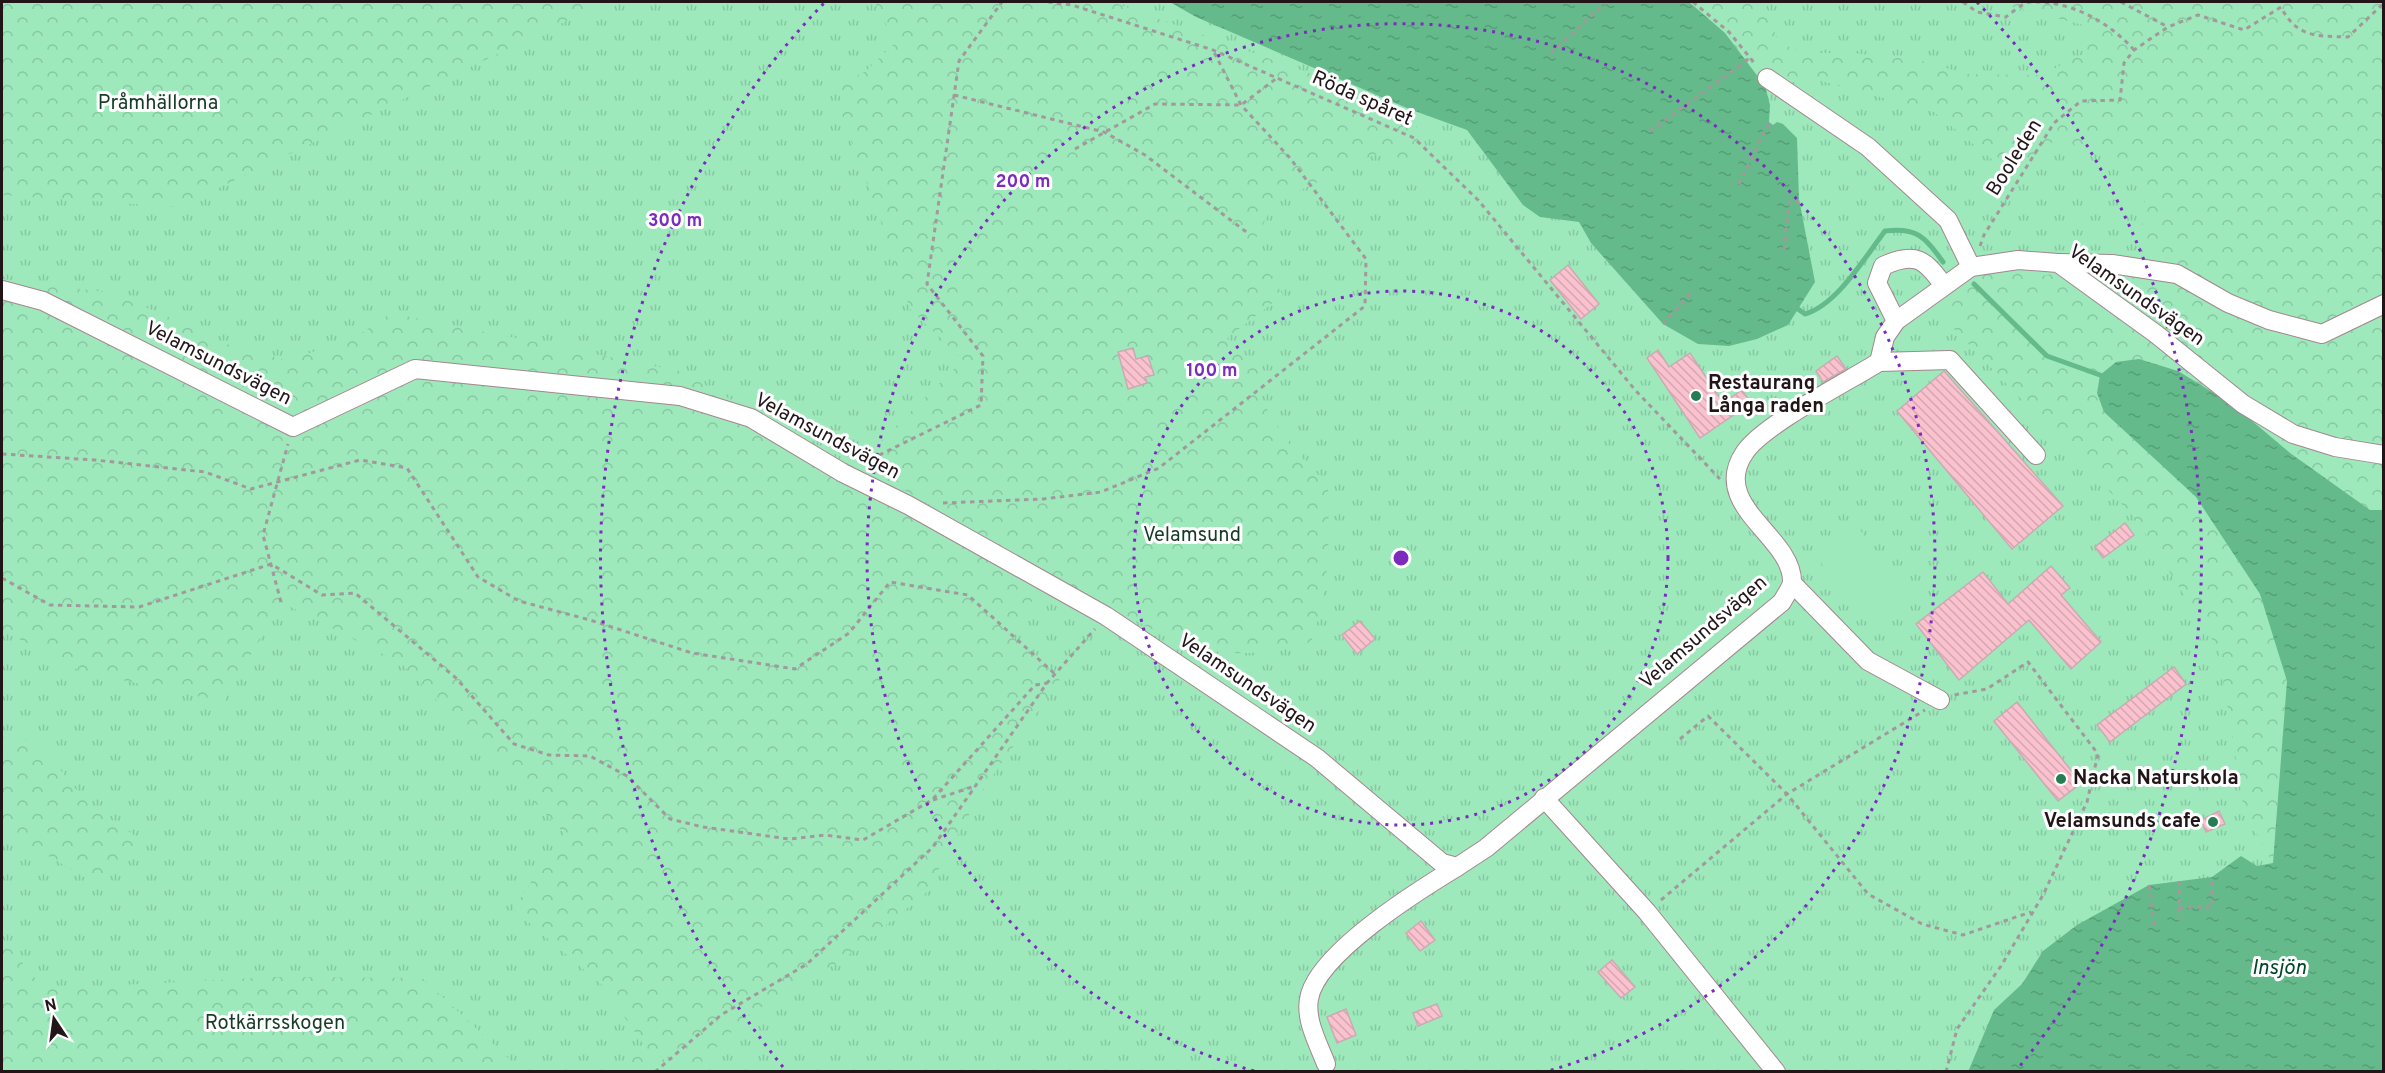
<svg xmlns="http://www.w3.org/2000/svg" width="2385" height="1073" font-family="Overpass,sans-serif">
<defs>
<pattern id="grass-tufts" width="24" height="20" patternUnits="userSpaceOnUse" patternTransform="scale(1.5)"><rect width="24" height="20" fill="#9de9bc"/><path d="M3 7l-1-3M5 7V3M7 7l1-3M15 17l-1-3M17 17v-4M19 17l1-3" fill="none" stroke="#87c7a1"/></pattern>
<pattern id="forest-crowns" width="20" height="18" patternUnits="userSpaceOnUse" patternTransform="scale(1.5)"><rect width="20" height="18" fill="#9de9bc"/><path d="M2 6a3 3 0 1 1 6 0M12 15a3 3 0 1 1 6 0" fill="none" stroke="#87c7a1"/></pattern>
<pattern id="water-ripples" width="26" height="14" patternUnits="userSpaceOnUse" patternTransform="scale(1.5)"><rect width="26" height="14" fill="#64ba8a"/><path d="M2 4q2-2 4 0t4 0M15 11q2-2 4 0t4 0" fill="none" stroke="#569f76"/></pattern>
<pattern id="building-back-hatch" width="6" height="6" patternUnits="userSpaceOnUse" patternTransform="scale(1.5)"><rect width="6" height="6" fill="#fac2ce"/><path d="M-1 5l2 2M0 0l6 6M5-1l2 2" fill="none" stroke="#d6a6b0"/></pattern>
</defs>
<rect width="100%" height="100%" fill="#fcf5f7"/>
<polygon fill="url(#grass-tufts)" points="2,2 2383,2 2370,510 2383,510 2383,1071 2,1072"/>
<g fill="url(#forest-crowns)">
<polygon points="2,2 606,2 179,207 2,195"/>
<path d="M 875,2 L 1112,2 L 1409,109 C 1421,131 1422,154 1409,176 L 1378,153 L 1274,203 L 1252,246 L 1283,295 L 1227,338 L 1261,373 L 1256,392 L 1290,445 L 1328,485 C 1329,542 1331,587 1311,642 C 1274,651 1243,658 1204,649 C 1163,639 1129,616 1093,597 C 1011,554 933,505 852,461 L 879,443 L 963,360 L 910,309 L 878,213 L 843,119 L 839,86 L 866,71 L 895,43 Z"/>
<polygon points="1689,2 1765,2 1778,43 1808,53 1851,53 1918,60 1967,74 2042,75 2085,53 2087,26 1993,2 2383,2 2383,510 2370,511 2290,453 2232,404 2104,412 2196,497 2260,594 2287,681 2273,864 2244,810 2218,649 2136,519 1951,326 1942,304 1964,279 1992,269 2042,276 2138,256 2145,201 2126,161 2057,139 2010,174 1934,112 1815,79 1765,86 1725,33"/>
<polygon points="2,279 104,292 158,312 223,343 288,361 359,335 391,313 679,371 947,518 1043,589 1006,631 1060,680 984,788 925,894 842,960 750,1014 692,1071 650,1048 678,1071 620,1071 644,1045 602,985 513,909 564,833 402,664 281,602 224,702 80,671 2,630"/>
<polygon points="2,737 37,741 88,804 141,840 117,871 86,878 2,829"/>
<polygon points="2,938 44,989 273,977 422,978 522,1071 2,1071"/>
</g>
<polygon fill="#9de9bc" points="1857,526 1911,598 1872,629 1818,559"/>
<g fill="url(#water-ripples)">
<polygon points="1170,2 1689,2 1725,33 1765,86 1770,105 1769,122 1773,125 1777,122 1783,124 1797,138 1799,199 1815,282 1788,325 1757,339 1729,346 1698,344 1663,324 1591,243 1579,222 1540,217 1523,205 1467,130 1409,109 1196,17"/>
<polygon points="2139,359 2178,371 2232,404 2290,453 2370,510 2383,510 2383,1071 1968,1072 1994,1010 2022,984 2043,951 2077,925 2149,885 2212,877 2241,856 2257,866 2273,863 2287,681 2260,594 2196,497 2104,412 2097,393 2100,375 2116,362"/>
</g>
<g fill="none" stroke-linecap="round" stroke-linejoin="round">
<g stroke="#64ba8a" stroke-width="5">
<polyline points="1974,284 2047,356 2100,375"/>
<path d="M 1798,309 L 1805,314 C 1837,305 1865,257 1885,231 C 1917,227 1925,237 1943,262"/>
</g>
</g>
<g fill="url(#building-back-hatch)" stroke="#caabb2" stroke-width="1.5">
<polygon points="1568,265 1599,304 1581,319 1550,280"/>
<polygon points="1133,348 1136,359 1148,356 1154,375 1145,377 1147,383 1128,389 1118,352"/>
<polygon points="1658,350 1669,367 1690,353 1723,403 1742,390 1751,403 1700,438 1647,358"/>
<polygon points="1837,356 1846,369 1823,382 1816,371"/>
<polygon points="1944,371 2063,506 2012,549 1897,411"/>
<polygon points="2125,523 2134,535 2103,558 2095,547"/>
<polygon points="2051,566 2070,588 2061,595 2101,642 2071,669 2029,620 1959,680 1916,624 1983,572 2008,604"/>
<polygon points="1360,621 1375,639 1357,654 1342,635"/>
<polygon points="2174,667 2186,684 2110,742 2097,725"/>
<polygon points="2017,702 2081,783 2058,801 1994,721"/>
<polygon points="2219,811 2225,824 2206,832 2201,820"/>
<polygon points="1421,921 1435,940 1420,951 1406,933"/>
<polygon points="1612,960 1635,987 1621,998 1598,972"/>
<polygon points="1437,1004 1442,1016 1418,1026 1413,1013"/>
<polygon points="1346,1009 1356,1035 1337,1043 1327,1017"/>
</g>
<g fill="none" stroke-linecap="round" stroke-linejoin="round">
<defs>
<g id="minor">
<polyline points="1767,78 1868,147 1948,220 1971,267"/>
<polyline points="2058,263 2112,264 2177,274 2228,303 2269,320 2322,334 2384,304"/>
<path d="M 2,290 L 43,301 L 293,427 L 415,369 L 680,396 L 751,418 L 843,473 L 908,505 L 1106,616 L 1317,758 L 1442,863 L 1457,867 L 1486,848 L 1782,602 C 1785,596 1792,587 1792,581 C 1792,536 1708,505 1745,452 C 1763,425 1847,382 1879,362 L 1885,337 L 1896,321 L 1971,267 L 2018,260 L 2058,263 L 2156,334 L 2243,404 L 2293,434 L 2335,447 L 2384,455"/>
<path d="M 1896,321 L 1877,283 L 1883,266 C 1915,251 1925,259 1944,286"/>
<polyline points="1879,362 1950,360 2036,455"/>
<polyline points="1792,583 1868,661 1940,700"/>
<polyline points="1544,798 1647,912 1776,1072"/>
<path d="M 1326,1064 C 1319,1045 1305,1021 1309,999 C 1316,954 1419,890 1457,867"/>
</g>
</defs>
<use href="#minor" stroke="#a4868d" stroke-width="20"/>
<g stroke="#a2999c" stroke-width="3" stroke-dasharray="4.5 4.5" stroke-linecap="butt">
<polyline points="1048,2 1072,5 1213,50 1414,138 1478,200 1636,391 1720,479"/>
<polyline points="1693,2 1729,32 1756,65"/>
<path d="M 1963,2 L 1977,12 L 2006,17 C 2013,12 2022,3 2030,2 C 2070,0 2109,22 2134,50"/>
<polyline points="2121,2 2168,27"/>
<polyline points="1551,53 1606,2"/>
<polyline points="954,95 1104,132 1145,155 1249,234"/>
<polyline points="1650,131 1750,58"/>
<polyline points="1075,149 1155,104 1241,105 1277,78"/>
<polyline points="1739,184 1765,130 1772,122"/>
<path d="M 1980,246 L 1984,235 L 2054,123 L 2081,101 L 2120,100 L 2124,63 L 2134,50 L 2168,27 L 2198,15 L 2244,30 L 2281,7 C 2297,38 2317,36 2348,37 L 2384,3"/>
<polyline points="1784,250 1789,202 1800,202"/>
<polyline points="1663,324 1693,291"/>
<polyline points="2,454 95,460 205,472 251,489 360,460 407,468 478,577 519,601 590,620 692,653 795,669 849,633 890,582 968,595 1055,674"/>
<polyline points="863,463 981,405 983,356 927,284 959,61 1002,2"/>
<polyline points="943,503 1043,499 1101,492 1159,468 1365,306 1366,259 1290,158 1241,105 1214,52"/>
<polyline points="2,578 50,605 139,607 271,564 322,595 355,593 456,678 514,744 549,755 590,756 627,776 670,819 703,827 789,839 825,835 863,840 932,800 1035,685 1047,683"/>
<polyline points="281,602 263,535 288,444"/>
<polyline points="1680,739 1708,716 1787,794 1868,894 1922,924 1963,935 2031,912"/>
<polyline points="933,800 975,786"/>
<polyline points="2179,881 2179,920"/>
<polyline points="2149,885 2154,925"/>
<polyline points="1661,900 1787,794 1925,710"/>
<polyline points="2179,907 2212,907 2212,877"/>
<polyline points="655,1072 721,1015 807,964 933,847 1047,683 1095,629"/>
<polyline points="1946,1072 1957,1029 2001,966 2043,895 2087,802 2098,754 2028,662 1987,689 1954,695"/>
</g>
<use href="#minor" stroke="#fff" stroke-width="18"/>
</g>
<g fill="none" stroke="#7b2cbf" stroke-width="3" stroke-dasharray="3 6">
<circle cx="1401" cy="558" r="267"/>
<path d="M1254 1071A534 534 0 1 1 1548 1071"/>
<path d="M783 1067A801 801 0 0 1 825 2M1977 2A801 801 0 0 1 2019 1067"/>
</g>
<g fill="#257e53" stroke="#fff" stroke-width="2">
<circle cx="1696" cy="396" r="6"/>
<circle cx="2061" cy="779" r="6"/>
<circle cx="2213" cy="822" r="6"/>
</g>
<g text-anchor="middle" dominant-baseline="central" stroke-width="6" stroke-linejoin="round" paint-order="stroke">
<g font-size="20" fill="#211518" stroke="#fff">
<text transform="translate(1362 99) rotate(24)">Röda spåret</text>
<text transform="translate(2015 158) rotate(-58)">Booleden</text>
<text transform="translate(2136 296) rotate(35)">Velamsundsvägen</text>
<text transform="translate(218 364) rotate(27)">Velamsundsvägen</text>
<text transform="translate(827 437) rotate(28)">Velamsundsvägen</text>
<text transform="translate(1704 633) rotate(-41)">Velamsundsvägen</text>
<text transform="translate(1247 684) rotate(34)">Velamsundsvägen</text>
</g>
<g font-size="20" fill="#163b27" stroke="#fff">
<text x="158" y="104">Pråmhällorna</text>
<text x="1192" y="536">Velamsund</text>
<text x="275" y="1024">Rotkärrsskogen</text>
</g>
<g font-size="20" font-weight="bold" fill="#211518" stroke="#fff" text-anchor="start">
<text x="1708" y="384">Restaurang<tspan x="1708" dy="23">Långa raden</tspan></text>
<text x="2073" y="779">Nacka Naturskola</text>
<text x="2201" y="822" text-anchor="end">Velamsunds cafe</text>
</g>
<g font-size="21" font-style="italic" fill="#004729" stroke="#fff">
<text x="2279" y="968">Insjön</text>
</g>
</g>
<circle cx="1401" cy="558" r="9" fill="#7b2cbf" stroke="#fff" stroke-width="3"/>
<g font-size="18" text-anchor="middle" font-weight="bold" fill="#7b2cbf" stroke="#fff" stroke-width="6" stroke-linejoin="round" paint-order="stroke">
<text x="1023" y="187">200 m</text>
<text x="675" y="226">300 m</text>
<text x="1212" y="376">100 m</text>
</g>
<rect width="2385" height="1073" fill="none" stroke="#211518" stroke-width="6"/>
<g transform="translate(54 1019) rotate(347)" stroke="#ffffff" stroke-width="4.5" paint-order="stroke">
<path d="M0-4.5L10 22L0 15L-10 22Z" fill="#211518"/>
<text y="-9" font-size="16" font-weight="bold" text-anchor="middle" fill="#211518">N</text>
</g>
</svg>
